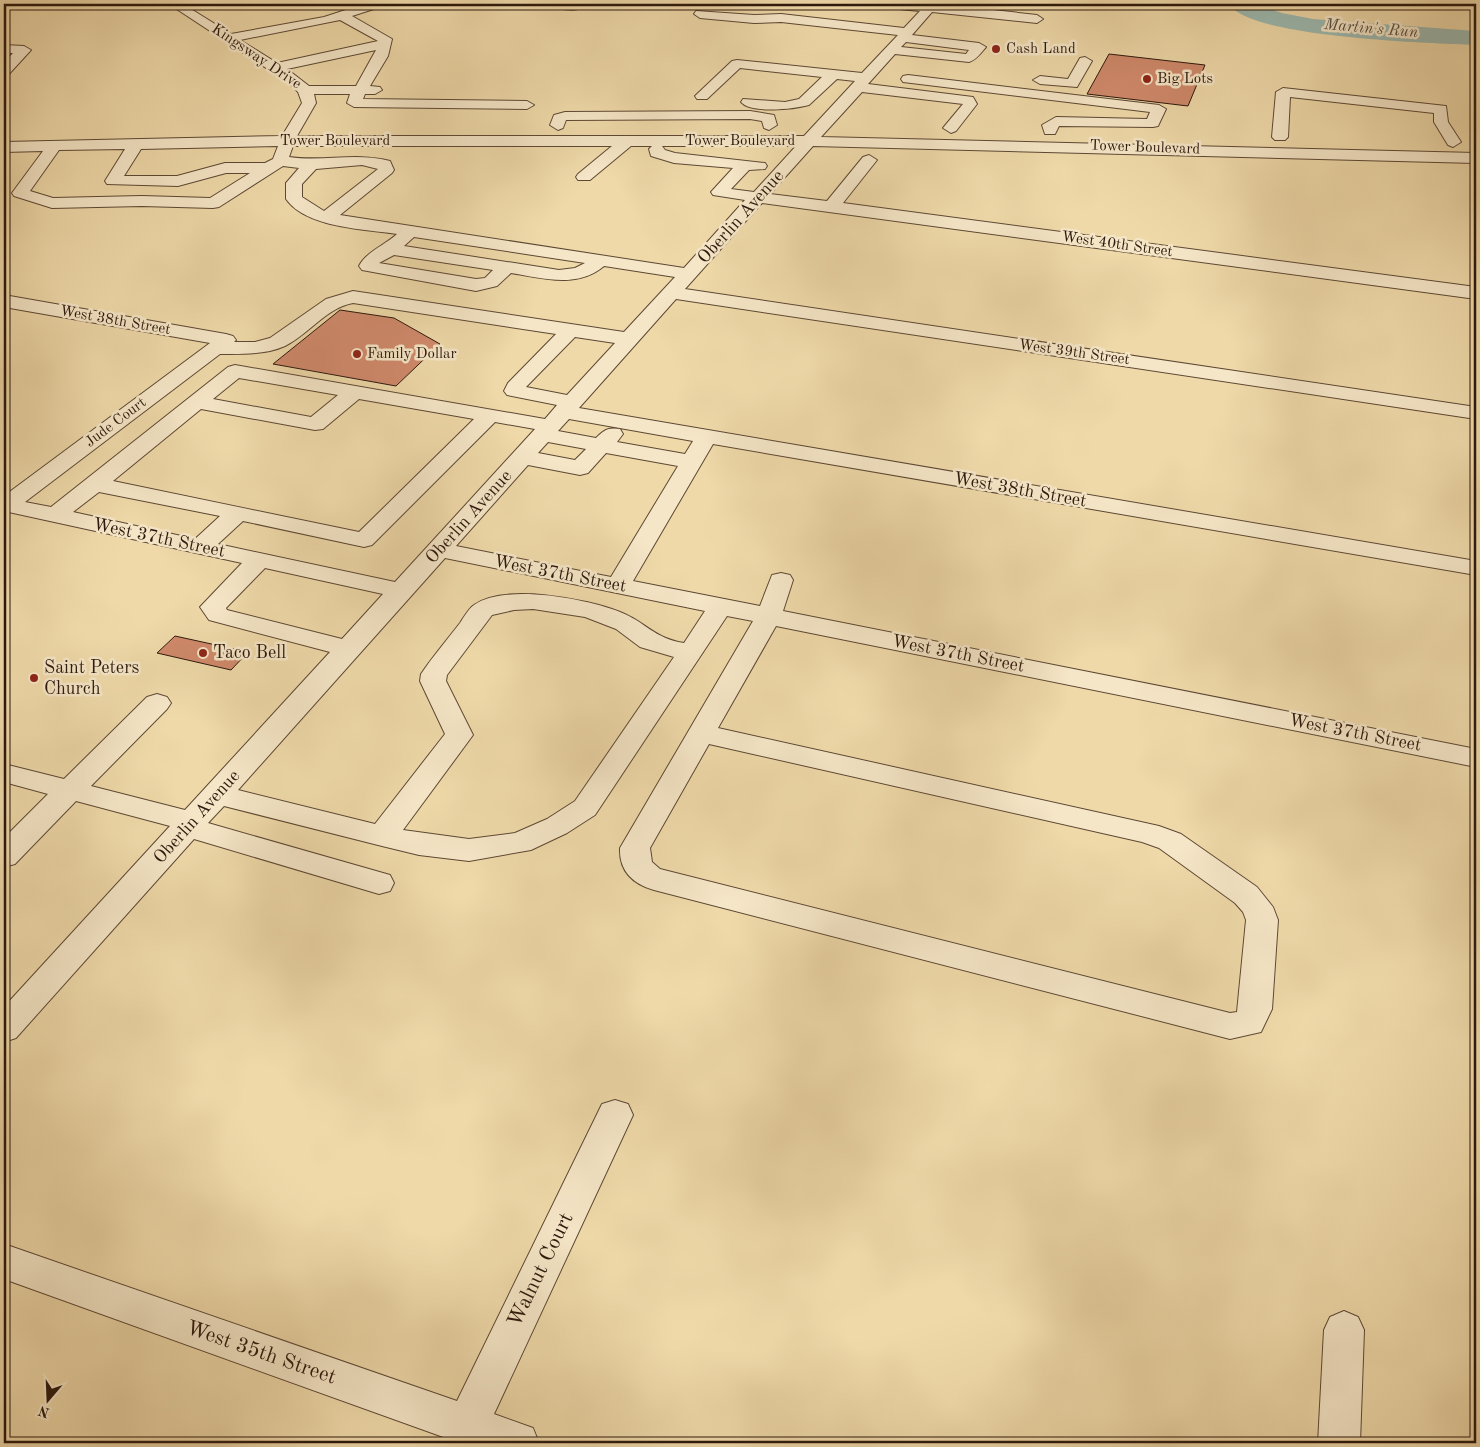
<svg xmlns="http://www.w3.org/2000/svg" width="1480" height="1447" font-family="'Old Standard TT',serif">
<rect width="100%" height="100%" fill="#efd9a9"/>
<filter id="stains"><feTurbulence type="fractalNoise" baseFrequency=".004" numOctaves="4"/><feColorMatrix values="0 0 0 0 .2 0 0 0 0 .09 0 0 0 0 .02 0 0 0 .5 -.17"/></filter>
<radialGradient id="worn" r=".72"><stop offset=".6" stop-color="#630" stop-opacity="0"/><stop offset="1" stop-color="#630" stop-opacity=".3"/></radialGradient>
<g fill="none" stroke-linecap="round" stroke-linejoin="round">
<path fill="#9cb9b0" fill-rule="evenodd" d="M 1229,4 L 1256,4 L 1282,13 L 1313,19 L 1476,31 L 1476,45 C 1433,43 1249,38 1229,4 Z"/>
</g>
<g fill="#d08a6c" stroke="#2c180d">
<polygon points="1109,54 1205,65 1188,106 1087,94"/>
<polygon points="340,310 394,318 440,344 396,386 273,364"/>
<polygon points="175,636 248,652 231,670 157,653"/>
</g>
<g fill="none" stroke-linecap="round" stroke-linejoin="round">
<defs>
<g id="minor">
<path d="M 169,4 L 183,4 L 231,34 L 324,17 L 364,4 L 382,4 L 380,7 L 352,16 L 392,39 L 388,56 L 370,86 L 380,87 L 382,90 L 375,94 L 365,94 L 363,99 L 527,101 L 534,105 L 527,109 L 354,107 L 347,103 L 350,94 L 314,94 L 316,103 L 297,136 L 804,136 L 855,81 L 837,79 L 809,105 C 795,109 751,114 741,102 L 743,99 L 785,102 L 799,99 L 822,77 L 740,68 L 707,99 L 697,99 L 695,96 L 732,61 L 737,60 L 862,73 L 898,35 L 781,22 L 754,23 L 700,18 L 694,14 L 696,11 L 754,15 L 781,14 L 904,28 L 920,11 L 889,8 L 883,4 L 939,4 L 1037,15 L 1043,19 L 1037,23 L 932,12 L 912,35 L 979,43 L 986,47 C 981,53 976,60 969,62 L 895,54 L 868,84 L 973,97 L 977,104 L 956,131 L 951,133 L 943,128 L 963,104 L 862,92 L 821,137 L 1476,153 L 1476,163 L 813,146 L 770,194 L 827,201 L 863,157 L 869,155 L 877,160 L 843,203 L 1476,287 L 1476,299 L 762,203 L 685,289 L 1476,407 L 1476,419 L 676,299 L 579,408 L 1476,561 L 1476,575 L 713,444 L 633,581 L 760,606 L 772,575 L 781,573 L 790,575 L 793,580 L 783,611 L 1476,749 L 1476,767 L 776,626 L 718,728 L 1159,826 L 1181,834 L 1257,887 L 1273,907 L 1278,920 L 1272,1009 L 1261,1032 L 1230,1039 L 654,890 C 633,884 619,871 620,848 L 753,621 L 727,616 L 595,815 L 567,833 L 531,850 L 469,861 L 419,855 L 382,846 L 224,806 L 208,823 L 390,875 L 394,883 L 390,891 L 379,894 L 194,839 L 16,1038 L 4,1042 L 4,1007 L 170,826 L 76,801 L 15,864 L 4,867 L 4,838 L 48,794 L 4,782 L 4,764 L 64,779 L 147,697 L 157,694 L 167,697 L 171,703 L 167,709 L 91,786 L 185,810 L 330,652 L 209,620 L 200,607 L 242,563 L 4,511 L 4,496 L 210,343 L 4,307 L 4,295 L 226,334 L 233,336 L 236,340 L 234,342 L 255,342 L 270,338 L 326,299 L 353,291 L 624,332 L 675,277 L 604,266 C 577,289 542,278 511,273 L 497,286 L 476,291 L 362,270 L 359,266 C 366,252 385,245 397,234 C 365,229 306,228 286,199 L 286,183 L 299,168 L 283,166 L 219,207 L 213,208 L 142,206 L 52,208 L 14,196 L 12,193 L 43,151 L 4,152 L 4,142 L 282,136 L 302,103 L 298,92 L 289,83 ZM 340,20 L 378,41 L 277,63 L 240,40 ZM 906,42 L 969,50 L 966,54 L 901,47 ZM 376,50 L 356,86 L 309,86 L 287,69 ZM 278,146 L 273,159 L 265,163 L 225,163 L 177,176 L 124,176 L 141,149 ZM 293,146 L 612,146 L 578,174 L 576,177 L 578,180 L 590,180 L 631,146 L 652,146 L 649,149 L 651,156 L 674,163 L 733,168 L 711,192 L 713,195 L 745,200 L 684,268 L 340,215 L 392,173 L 394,170 L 390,161 C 355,152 324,162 289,157 ZM 662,146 L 796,146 L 754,192 L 731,189 L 749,170 L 765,169 L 767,166 L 765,163 L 675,153 L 665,150 ZM 125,149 L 105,181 L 107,184 L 178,186 L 226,173 L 250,173 L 210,198 L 142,196 L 53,198 L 30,191 L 59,150 ZM 362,165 L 378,169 L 324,211 L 302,197 L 302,184 L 316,169 ZM 414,237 L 585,263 L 575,268 L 559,270 L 404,246 ZM 394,255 L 493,270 L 485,278 L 476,279 L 379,263 ZM 353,303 L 556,334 L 508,383 L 504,391 L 507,395 L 557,405 L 545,419 L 235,365 L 228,367 L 51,507 L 25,502 L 220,354 C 241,354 265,355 285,346 C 309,334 326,308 353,303 ZM 575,337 L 615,343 L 567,395 L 526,387 ZM 239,378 L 338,395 L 311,417 L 213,399 ZM 359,399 L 474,419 L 359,532 L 113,481 L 201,409 L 315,430 L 323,429 ZM 569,419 L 693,441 L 685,454 L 617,442 L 623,434 L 620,429 C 608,427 604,430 596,438 L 558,431 ZM 495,422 L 535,429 L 395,582 L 218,544 L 243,521 L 364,547 L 372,545 ZM 548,442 L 586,449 L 575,460 L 538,453 ZM 606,453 L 678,466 L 611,577 L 456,546 L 528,465 L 580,475 L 588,473 ZM 99,492 L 220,516 L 195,539 L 73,512 ZM 445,558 L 705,611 L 684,643 C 653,638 646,622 620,612 C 587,599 505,583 474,605 C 469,608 464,617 460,623 C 447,640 433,656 421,674 L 420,681 L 445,734 L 375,824 L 238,790 ZM 265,568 L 383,594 L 342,639 L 227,610 L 226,608 ZM 533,609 L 585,617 L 616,629 L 640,647 L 674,657 L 575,801 L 547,819 L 515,833 L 469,839 L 403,830 L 473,735 L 446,681 L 447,675 L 492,615 L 514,610 ZM 709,744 L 1142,842 L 1159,848 L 1235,903 L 1243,912 L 1246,920 L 1237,1012 L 1230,1013 L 660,869 L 652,862 L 650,848 Z"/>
<path d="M 553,4 L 587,4 C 581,12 560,11 553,4 Z"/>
<polygon points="4,45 24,46 31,50 9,74 4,75 4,63 13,53 4,53"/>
<polygon points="1085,57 1092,61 1077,87 1040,84 1033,80 1040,76 1068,79 1080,58"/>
<polygon points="908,75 1159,105 1166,109 1158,126 1153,127 1059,126 1055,134 1045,134 1042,125 1056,117 1147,119 1150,112 903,82 901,79 903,76"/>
<polygon points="1283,88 1446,106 1448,122 1461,142 1453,147 1448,145 1434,122 1434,113 1290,97 1288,137 1285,140 1275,140 1272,137 1276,92"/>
<polygon points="750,111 774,115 777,125 769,130 764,128 762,121 750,119 566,120 563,128 558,130 550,125 554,115 565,112"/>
<polygon points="615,1100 628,1104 633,1115 494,1414 533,1428 539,1443 460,1443 4,1279 4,1244 457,1401 602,1104"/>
<polygon points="1344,1311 1358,1317 1364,1330 1360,1443 1318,1443 1324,1330 1330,1317"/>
</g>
</defs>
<use href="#minor" stroke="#5d4834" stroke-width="2"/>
<use href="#minor" fill="#f5e6c7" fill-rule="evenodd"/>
</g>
<g fill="#8f2418" stroke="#f5e6c7" stroke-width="2">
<circle cx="996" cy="49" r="5"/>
<circle cx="1147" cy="79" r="5"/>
<circle cx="357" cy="354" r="5"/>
<circle cx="203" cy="653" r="5"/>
<circle cx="34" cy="678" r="5"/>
</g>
<g text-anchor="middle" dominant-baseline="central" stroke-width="5" stroke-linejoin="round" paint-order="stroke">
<g font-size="15" fill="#2c180d" stroke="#f5e6c7" text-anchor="start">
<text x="1006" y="49">Cash Land</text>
<text x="1157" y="79">Big Lots</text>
<text x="367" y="354">Family Dollar</text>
</g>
<g font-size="15" fill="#2c180d" stroke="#f5e6c7">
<text transform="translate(256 57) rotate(34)">Kingsway Drive</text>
<text x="335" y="141">Tower Boulevard</text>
<text x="740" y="141">Tower Boulevard</text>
<text transform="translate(1145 148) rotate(2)">Tower Boulevard</text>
<text transform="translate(1117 245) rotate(8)">West 40th Street</text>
<text transform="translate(115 321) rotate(10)">West 38th Street</text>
<text transform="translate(1074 353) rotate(8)">West 39th Street</text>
<text transform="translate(116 423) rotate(-37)">Jude Court</text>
</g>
<g font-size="16" font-style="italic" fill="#535046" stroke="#f5e6c7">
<text transform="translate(1371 29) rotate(5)">Martin's Run</text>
</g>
<g font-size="18" fill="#2c180d" stroke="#f5e6c7">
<text transform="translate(741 217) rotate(-48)">Oberlin Avenue</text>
<text transform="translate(1020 490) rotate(10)">West 38th Street</text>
<text transform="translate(469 517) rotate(-48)">Oberlin Avenue</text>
<text transform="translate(159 538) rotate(12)">West 37th Street</text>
<text transform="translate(560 574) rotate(11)">West 37th Street</text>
<text transform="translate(958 654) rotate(11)">West 37th Street</text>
<text transform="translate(1355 733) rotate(11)">West 37th Street</text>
<text transform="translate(197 817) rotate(-48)">Oberlin Avenue</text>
</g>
<g font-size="18" fill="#2c180d" stroke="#f5e6c7" text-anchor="start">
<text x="213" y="653">Taco Bell</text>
<text x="44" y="668">Saint Peters<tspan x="44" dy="21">Church</tspan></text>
</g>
<g font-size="21" fill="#2c180d" stroke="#f5e6c7">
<text transform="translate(541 1270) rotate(-64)">Walnut Court</text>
<text transform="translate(261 1353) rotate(19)">West 35th Street</text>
</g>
</g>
<rect width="1480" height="1447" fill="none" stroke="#efd9a9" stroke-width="20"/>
<rect x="5" y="5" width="1470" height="1437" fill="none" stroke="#2c180d" stroke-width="2.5"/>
<rect x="10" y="10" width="1460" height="1427" fill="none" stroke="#2c180d"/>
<g transform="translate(48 1400) rotate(199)" stroke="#f5e6c7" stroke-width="4" paint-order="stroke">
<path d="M0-4L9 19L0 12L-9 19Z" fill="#2c180d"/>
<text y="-8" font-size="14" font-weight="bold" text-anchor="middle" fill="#2c180d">N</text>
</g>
<rect width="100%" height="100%" filter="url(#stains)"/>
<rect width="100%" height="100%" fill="url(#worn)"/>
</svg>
